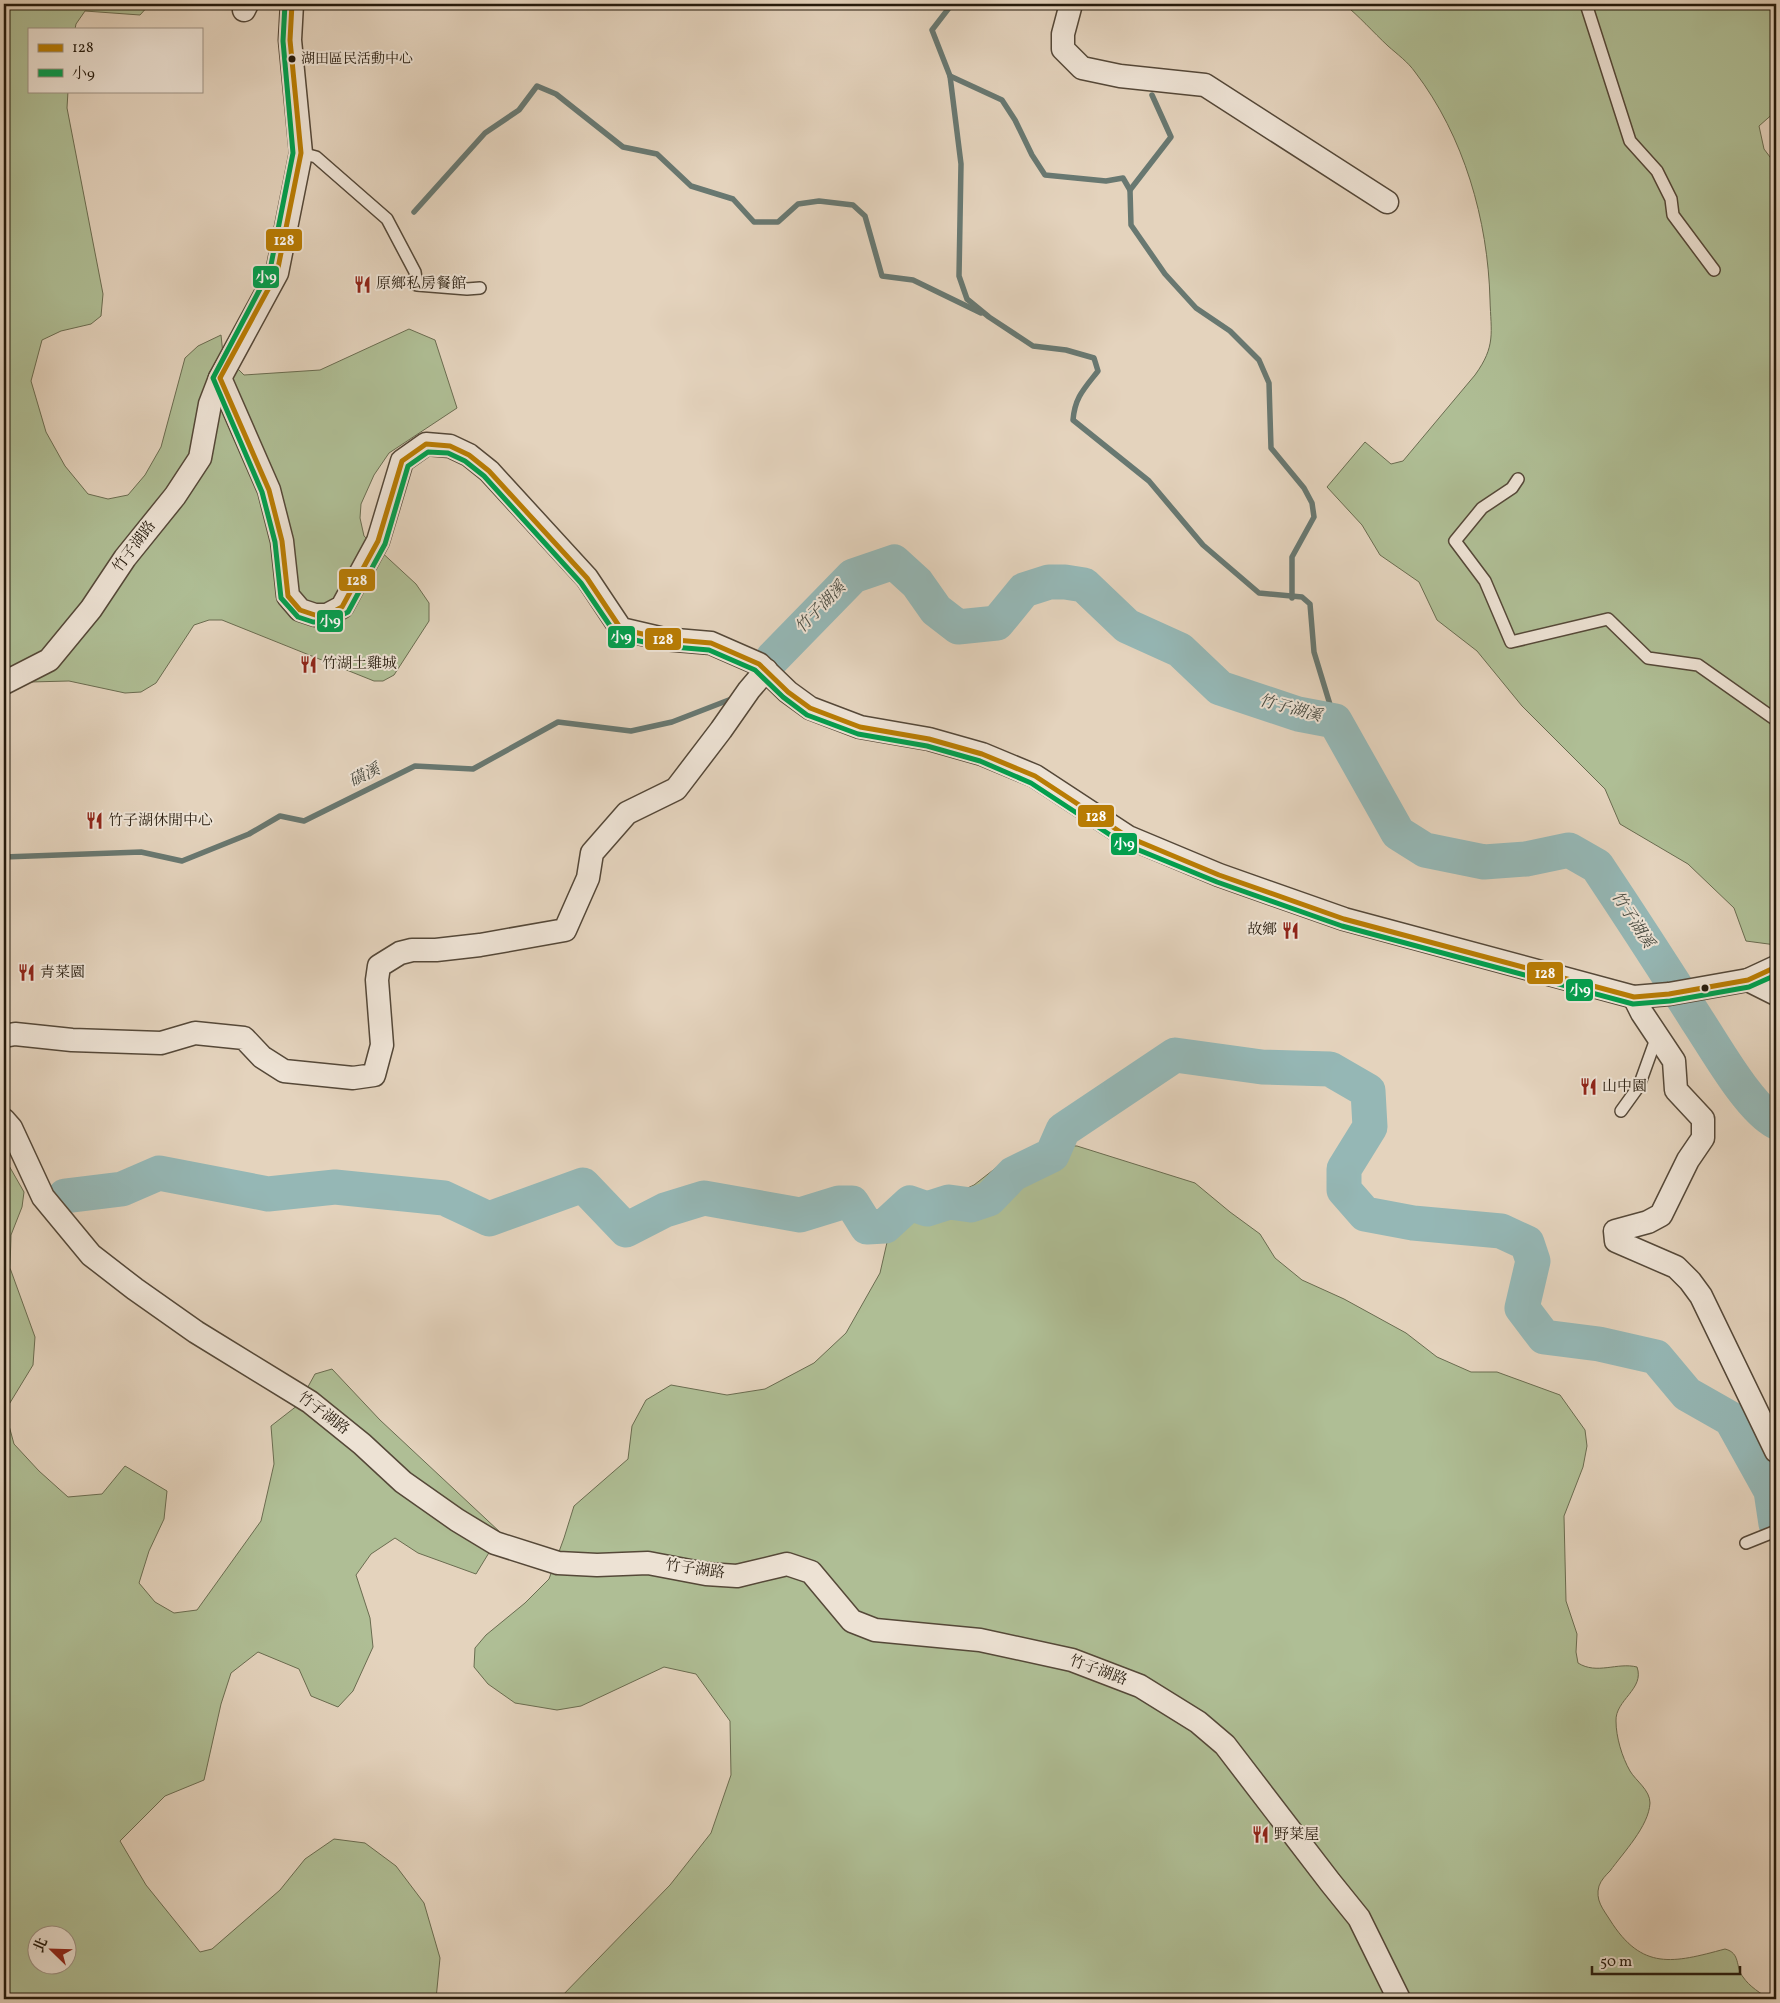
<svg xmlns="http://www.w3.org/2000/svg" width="1780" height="2003" font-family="Vollkorn,'Noto Serif TC',serif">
<rect width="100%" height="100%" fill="#e4d3bd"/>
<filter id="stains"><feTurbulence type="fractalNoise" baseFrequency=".004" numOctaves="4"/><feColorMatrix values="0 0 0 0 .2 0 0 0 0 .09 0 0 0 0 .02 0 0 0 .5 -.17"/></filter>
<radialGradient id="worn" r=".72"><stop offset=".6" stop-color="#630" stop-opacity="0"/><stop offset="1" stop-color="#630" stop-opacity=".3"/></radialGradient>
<g fill="#afbe95" stroke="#6a6c50" fill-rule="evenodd">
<polygon points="4,4 150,4 140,15 85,11 76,24 75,29 29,29 29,91 68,91 67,108 103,294 101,316 91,324 61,331 42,340 31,381 46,432 65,466 88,494 108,499 128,495 145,475 161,447 185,358 198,346 221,335 223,354 244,375 320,370 409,329 435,340 457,408 389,453 374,475 361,504 360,518 364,536 416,584 429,603 429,621 394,675 383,681 374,681 222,620 209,620 194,625 156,683 141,692 125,693 69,681 30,682 4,694"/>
<path d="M 1344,4 L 1776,4 L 1776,111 L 1759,126 L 1764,149 L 1776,165 L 1776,945 L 1746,941 L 1734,908 L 1688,864 L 1620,824 L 1605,789 L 1522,706 L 1477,651 L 1437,620 L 1419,582 L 1380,555 L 1362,525 L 1327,487 L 1365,442 L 1391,464 L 1403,461 L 1475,375 C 1496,346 1491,333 1490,300 C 1488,220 1464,136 1415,72 C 1408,62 1397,54 1388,46 C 1373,32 1359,16 1344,4 Z"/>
<path d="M 1044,1145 L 1077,1146 L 1195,1183 L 1230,1212 L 1260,1234 L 1275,1258 L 1302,1280 L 1344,1299 L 1406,1333 L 1437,1357 L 1471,1372 L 1497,1372 L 1560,1395 L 1585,1430 L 1587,1446 L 1583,1467 L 1564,1516 L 1566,1601 L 1577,1634 L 1576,1652 L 1578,1663 C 1597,1675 1617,1662 1637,1667 C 1645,1689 1615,1700 1616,1721 C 1616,1737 1622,1757 1630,1771 C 1636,1781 1650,1790 1650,1803 C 1649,1826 1623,1853 1610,1871 C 1606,1875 1601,1880 1599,1886 C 1595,1900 1603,1909 1610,1920 C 1642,1971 1673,1963 1725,1949 C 1741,1953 1735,1967 1743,1977 C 1749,1986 1761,1994 1770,1999 L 559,1999 L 670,1885 L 711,1833 L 731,1775 L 730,1721 L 696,1674 L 664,1667 L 581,1706 L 557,1710 L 515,1703 L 488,1684 L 474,1667 L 475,1648 L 486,1635 L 525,1603 L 549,1579 L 564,1538 L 574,1506 L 628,1459 L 632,1426 L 646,1400 L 671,1385 L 727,1395 L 765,1389 L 814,1363 L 846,1333 L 880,1273 L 888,1238 L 905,1217 L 974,1185 L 1006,1160 Z"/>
<path d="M 4,1157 L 24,1192 L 22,1207 L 11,1235 L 10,1268 L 35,1337 L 33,1365 L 5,1411 L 14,1444 L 39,1471 L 68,1497 L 102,1494 L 125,1466 L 167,1491 L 164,1519 L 149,1551 L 139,1583 L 155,1602 L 174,1613 L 197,1610 L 261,1521 L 274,1464 L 271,1426 L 298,1405 L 315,1374 L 332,1369 L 380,1420 L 501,1533 L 476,1574 L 418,1553 L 395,1538 L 371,1554 L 356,1575 L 370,1618 L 373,1647 L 353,1691 L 338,1707 L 311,1696 L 299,1669 L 258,1652 L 231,1673 L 221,1704 L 204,1780 L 165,1796 L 120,1841 L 146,1885 L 200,1952 L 212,1949 L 280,1890 L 305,1859 L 334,1839 L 365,1843 L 396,1866 L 424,1903 L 440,1958 L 436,1999 L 4,1999 ZM 38,1936 L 68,1936 L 68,1966 L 38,1966 Z"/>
<path d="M 1745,1407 L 1767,1415 L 1776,1425 L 1776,1476 C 1763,1459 1729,1430 1745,1407 Z"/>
</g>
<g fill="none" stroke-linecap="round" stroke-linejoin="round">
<g stroke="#687871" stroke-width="5.5">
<path d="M 952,4 L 932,30 L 950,76 L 961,164 L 959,276 L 967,299 L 989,317 L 1033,346 L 1066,350 L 1094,358 L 1098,371 C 1084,389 1075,397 1073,420 L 1149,481 L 1203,545 L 1259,593 L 1302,597 L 1310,604 L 1314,652 L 1335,721"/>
<polyline points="950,76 1002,100 1015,120 1032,155 1045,175 1106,181 1123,178 1130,190"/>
<polyline points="1152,95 1171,137 1130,190 1131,225 1165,274 1196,308 1230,331 1259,360 1269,383 1271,448 1304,488 1312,503 1314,517 1292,557 1292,598"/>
<polyline points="414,212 485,133 519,110 537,86 556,94 623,147 657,154 691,186 733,199 754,222 778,222 798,204 819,201 853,205 865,216 882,276 913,280 981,313"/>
<polyline points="4,857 141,852 182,861 249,834 280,816 304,821 415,766 473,769 558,722 631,731 672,722 734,698"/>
</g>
<g stroke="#95b7b5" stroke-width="35">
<path d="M 773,658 L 853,576 L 894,562 L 917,583 L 936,610 L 958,627 L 997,623 L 1024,590 L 1049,582 L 1065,582 L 1084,585 L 1127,626 L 1180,650 L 1220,688 L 1298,714 L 1335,721 L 1398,833 L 1425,850 L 1484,862 L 1526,859 L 1569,850 L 1597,866 C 1631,917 1664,968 1697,1020 C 1715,1047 1749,1108 1776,1122"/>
<polyline points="65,1196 122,1189 159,1173 268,1194 335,1187 444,1198 489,1219 583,1185 626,1230 665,1210 704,1198 800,1215 839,1203 852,1203 867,1227 885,1226 910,1203 927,1209 949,1202 971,1205 989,1199 1013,1174 1052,1155 1063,1130 1175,1055 1262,1067 1330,1069 1368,1091 1370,1127 1344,1169 1344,1190 1365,1214 1413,1223 1501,1231 1527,1243 1533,1261 1522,1308 1544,1337 1599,1344 1656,1357 1687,1394 1731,1419 1771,1491 1776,1524"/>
</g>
<defs>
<g id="lane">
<polyline points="1586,4 1630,141 1657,171 1671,199 1673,215 1714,270"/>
<polyline points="301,153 316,157 387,219 415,272 417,285 467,289 480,288"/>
<polyline points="1518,479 1512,488 1482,508 1455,541 1485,581 1511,642 1608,619 1648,658 1698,665 1776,720"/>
<polyline points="1621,1111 1639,1086 1657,1036"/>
<polyline points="1746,1543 1776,1531"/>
</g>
<g id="street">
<polyline points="1071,4 1063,34 1063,49 1082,68 1120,76 1205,85 1387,202"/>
<polyline points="244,10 247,4"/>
<polyline points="220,378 269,490 282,541 288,596 300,610 315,615 327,615 342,607 378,541 402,461 426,444 450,446 469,455 489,471 587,578 621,629 664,639 711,643 759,664 788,692 810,708 860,727 929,739 982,754 1035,776 1128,837 1219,875 1344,919 1634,997 1669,994 1748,980 1776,967"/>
<polyline points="4,683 49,660 91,609 125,558 175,496 200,458 210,404 220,378 277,273 301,153 290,40 292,4"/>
<polyline points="1748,980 1776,994"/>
<polyline points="1634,997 1642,1013 1674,1061 1676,1090 1703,1119 1703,1138 1688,1160 1661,1215 1648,1222 1615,1231 1616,1241 1676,1267 1690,1281 1701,1296 1776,1451"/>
<polyline points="4,1036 15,1034 72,1040 161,1043 195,1033 244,1038 262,1057 284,1071 353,1078 374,1075 382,1045 377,980 379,966 400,953 412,950 436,950 480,945 565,930 588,878 592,853 627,813 676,789 721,730 749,690 766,670"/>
<polyline points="4,1120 11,1128 43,1197 91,1255 135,1289 196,1332 310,1402 362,1444 403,1482 457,1520 495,1543 558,1563 597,1565 648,1563 706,1574 737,1576 787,1564 811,1572 852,1621 875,1630 980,1640 1072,1660 1140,1686 1198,1722 1225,1745 1330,1882 1359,1918 1399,1999"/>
</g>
</defs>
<use href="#lane" stroke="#554838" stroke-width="14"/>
<use href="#street" stroke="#554838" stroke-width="25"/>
<use href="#lane" stroke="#ede2d4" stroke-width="11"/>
<use href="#street" stroke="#ede2d4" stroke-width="22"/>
<defs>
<polyline id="bus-1" points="292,4 290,40 301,153 277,273 220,378 269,490 282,541 288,596 300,610 315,615 327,615 342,607 378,541 402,461 426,444 450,446 469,455 489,471 587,578 621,629 664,639 711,643 759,664 788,692 810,708 860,727 929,739 982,754 1035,776 1128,837 1219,875 1344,919 1634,997 1669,994 1748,980 1776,967"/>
<polyline id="bus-2" points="285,4 283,41 293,153 270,270 213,378 262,492 275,542 281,598 298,617 313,622 328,622 348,612 385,544 408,466 428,452 448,453 465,461 484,476 581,583 617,636 662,646 709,650 755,670 783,697 807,715 858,734 927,746 980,761 1031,783 1124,844 1217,882 1342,926 1633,1004 1670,1001 1749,987 1776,975"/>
</defs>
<use href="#bus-1" stroke="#ede2d4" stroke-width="9"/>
<use href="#bus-2" stroke="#ede2d4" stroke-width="9"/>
<use href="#bus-1" stroke="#b87c04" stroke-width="5"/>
<use href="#bus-2" stroke="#029f4e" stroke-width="5"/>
</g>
<defs>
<symbol id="restaurant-bare" viewBox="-9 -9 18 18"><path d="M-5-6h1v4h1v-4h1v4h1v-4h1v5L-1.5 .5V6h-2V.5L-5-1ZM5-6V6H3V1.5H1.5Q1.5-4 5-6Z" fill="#8f2418" stroke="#ede2d4" stroke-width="2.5" paint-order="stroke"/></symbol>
</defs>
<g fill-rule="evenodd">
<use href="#restaurant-bare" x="350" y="272" width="25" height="25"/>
<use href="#restaurant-bare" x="296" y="652" width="25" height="25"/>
<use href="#restaurant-bare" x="82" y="808" width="25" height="25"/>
<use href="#restaurant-bare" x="1278" y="918" width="25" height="25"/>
<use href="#restaurant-bare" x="14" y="960" width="25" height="25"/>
<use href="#restaurant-bare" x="1576" y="1074" width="25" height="25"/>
<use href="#restaurant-bare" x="1248" y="1822" width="25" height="25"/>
</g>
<g fill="#251a0c" stroke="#ede2d4" stroke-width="2">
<circle cx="292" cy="59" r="4.5"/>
<circle cx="1705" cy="988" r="4.5"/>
</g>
<g text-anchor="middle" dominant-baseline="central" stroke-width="4" stroke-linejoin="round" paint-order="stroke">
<g font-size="14" fill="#251a0c" stroke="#ede2d4" text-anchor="start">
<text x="301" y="59">湖田區民活動中心</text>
</g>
<g font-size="15" fill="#251a0c" stroke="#ede2d4" text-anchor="start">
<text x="376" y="284">原鄉私房餐館</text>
<text x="322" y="664">竹湖土雞城</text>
<text x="108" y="821">竹子湖休閒中心</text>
<text x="1277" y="930" text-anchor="end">故鄉</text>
<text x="40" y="973">青菜園</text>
<text x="1602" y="1087">山中園</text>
<text x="1274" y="1835">野菜屋</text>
</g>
<g font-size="15" fill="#251a0c" stroke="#ede2d4">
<text transform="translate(135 547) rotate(-53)">竹子湖路</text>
<text transform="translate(323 1414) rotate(37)">竹子湖路</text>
<text transform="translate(695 1570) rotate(8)">竹子湖路</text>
<text transform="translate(1098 1671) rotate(20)">竹子湖路</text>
</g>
<g font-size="16" font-style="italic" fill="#47493f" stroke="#ede2d4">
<text transform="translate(821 608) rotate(-46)">竹子湖溪</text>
<text transform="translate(1290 709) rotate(15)">竹子湖溪</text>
<text transform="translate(365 776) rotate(-26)">磺溪</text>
<text transform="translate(1632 920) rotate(57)">竹子湖溪</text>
</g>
</g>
<g stroke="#ede2d4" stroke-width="2">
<rect x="265" y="228" width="38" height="24" rx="5" fill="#b87c04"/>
<rect x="252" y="265" width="28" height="24" rx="5" fill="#029f4e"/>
<rect x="338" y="568" width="38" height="24" rx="5" fill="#b87c04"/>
<rect x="316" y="609" width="28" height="24" rx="5" fill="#029f4e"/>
<rect x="607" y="625" width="29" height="24" rx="5" fill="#029f4e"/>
<rect x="644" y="627" width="38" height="24" rx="5" fill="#b87c04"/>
<rect x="1077" y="804" width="38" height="24" rx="5" fill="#b87c04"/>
<rect x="1110" y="832" width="28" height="24" rx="5" fill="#029f4e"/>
<rect x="1526" y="961" width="38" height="24" rx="5" fill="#b87c04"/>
<rect x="1565" y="978" width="29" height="24" rx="5" fill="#029f4e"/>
</g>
<g font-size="14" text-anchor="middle" font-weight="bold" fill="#fff">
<text x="284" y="245">128</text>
<text x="266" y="282">小9</text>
<text x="357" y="585">128</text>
<text x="330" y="626">小9</text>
<text x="621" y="642">小9</text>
<text x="663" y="644">128</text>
<text x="1096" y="821">128</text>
<text x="1124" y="849">小9</text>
<text x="1545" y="978">128</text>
<text x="1580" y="995">小9</text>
</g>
<rect width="1780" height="2003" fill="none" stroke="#e4d3bd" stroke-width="20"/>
<rect x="5" y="5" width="1770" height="1993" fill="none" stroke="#251a0c" stroke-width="2.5"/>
<rect x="10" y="10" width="1760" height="1983" fill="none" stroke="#251a0c"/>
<rect x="28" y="28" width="175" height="65" fill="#ede2d4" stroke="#9d9284"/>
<rect x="38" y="44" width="25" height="8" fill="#b87c04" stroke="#9d9284"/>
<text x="72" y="52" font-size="15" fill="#251a0c">128</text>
<rect x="38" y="69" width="25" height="8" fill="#029f4e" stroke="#9d9284"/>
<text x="72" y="78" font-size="15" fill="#251a0c">小9</text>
<g transform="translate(52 1950) rotate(293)"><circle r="24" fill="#ede2d4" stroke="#9d9284"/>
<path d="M0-4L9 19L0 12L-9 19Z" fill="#8f2418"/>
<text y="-8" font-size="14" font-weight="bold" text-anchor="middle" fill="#251a0c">北</text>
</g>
<path d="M1592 1966v8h148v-8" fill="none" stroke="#251a0c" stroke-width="2.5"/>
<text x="1600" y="1966" font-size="15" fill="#251a0c" stroke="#ede2d4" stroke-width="4" paint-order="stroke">50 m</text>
<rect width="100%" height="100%" filter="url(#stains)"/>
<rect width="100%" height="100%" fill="url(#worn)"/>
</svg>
